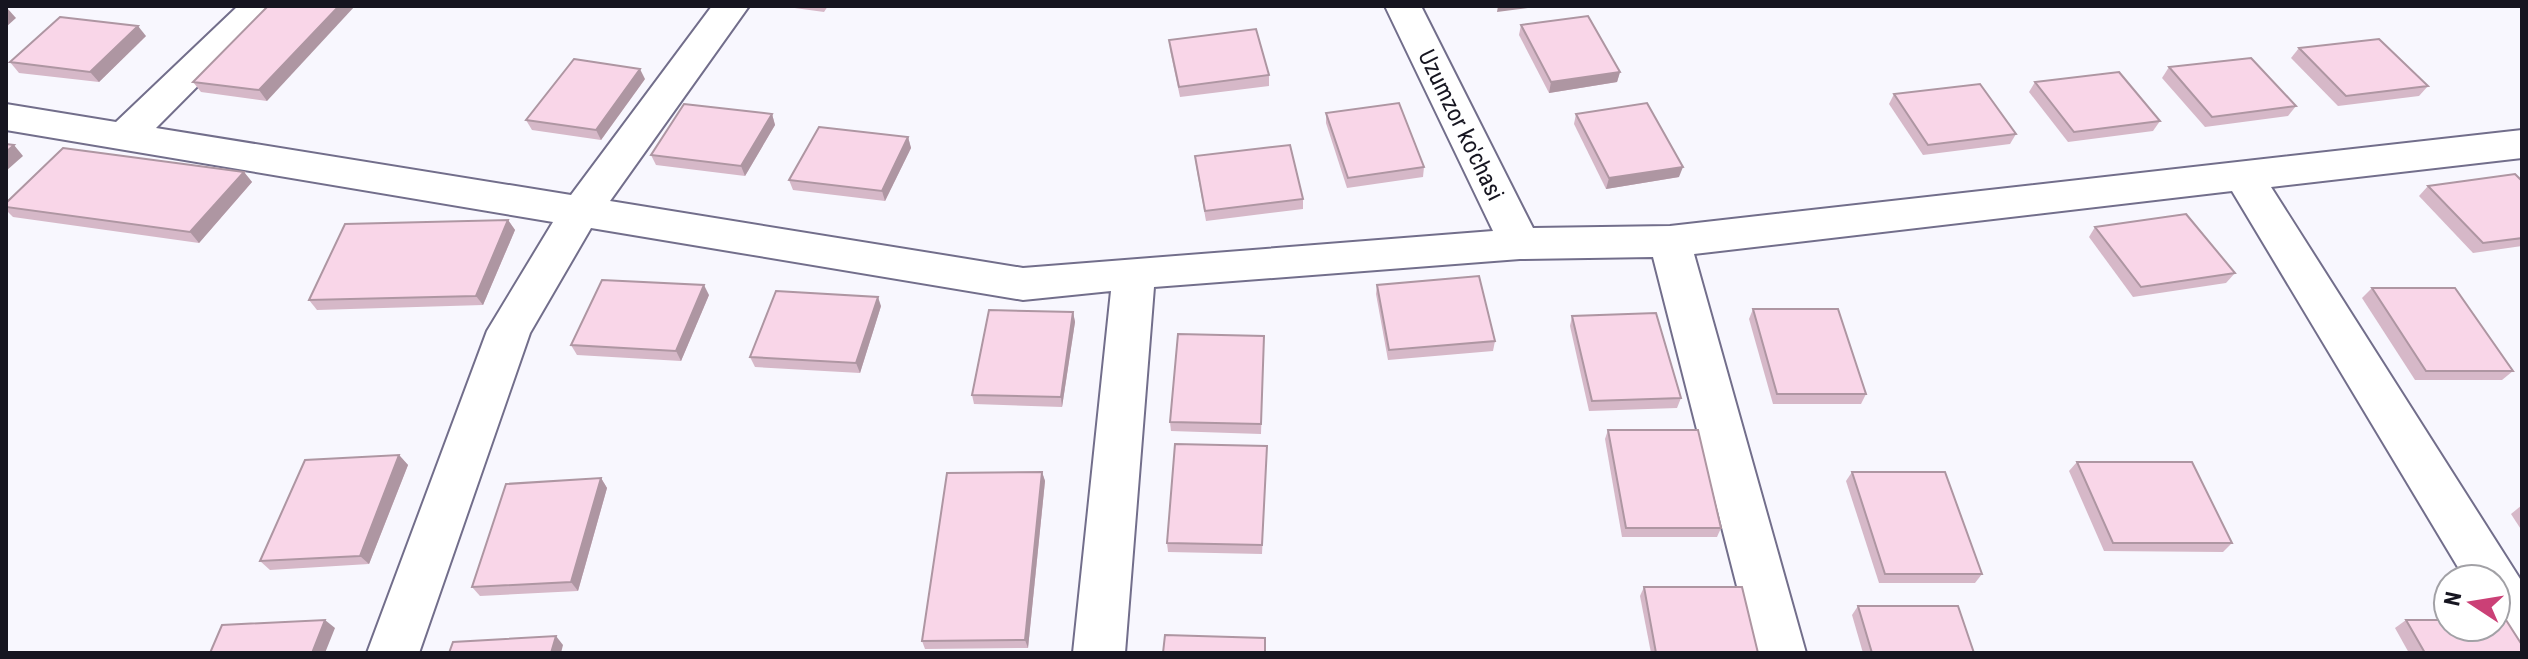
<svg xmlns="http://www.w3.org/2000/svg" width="2528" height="659" font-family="'Roboto Condensed',sans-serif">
<rect width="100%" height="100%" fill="#f8f7fe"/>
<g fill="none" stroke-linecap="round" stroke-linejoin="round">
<defs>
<path id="street" d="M 238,6 L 277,6 L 156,128 L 571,195 L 712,6 L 749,6 L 610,201 L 1023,268 L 1493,231 L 1385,6 L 1421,6 L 1533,228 L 1670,226 L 2522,130 L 2522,158 L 2271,187 L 2522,582 L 2522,651 C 2485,637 2496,615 2496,579 L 2465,579 L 2232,191 L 1694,254 L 1806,653 L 1754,653 L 1653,257 L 1520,259 L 1154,287 L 1125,653 L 1073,653 L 1111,291 L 1023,300 L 591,228 L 530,333 L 419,653 L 367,653 L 487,331 L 553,222 L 6,130 L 6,104 L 116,122 Z"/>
</defs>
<use href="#street" stroke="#726e8b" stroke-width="4"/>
<use href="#street" fill="#fff" fill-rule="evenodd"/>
</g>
<g fill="#d6b8c8">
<polygon points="268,6 267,101 201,92 193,82"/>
<polygon points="780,6 828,6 824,12"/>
<polygon points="1521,25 1620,72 1617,82 1549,93 1519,35"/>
<polygon points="146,36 99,82 19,73 10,62"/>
<polygon points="1169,40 1269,75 1269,86 1180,97 1170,50"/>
<polygon points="2299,48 2428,86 2419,96 2338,106 2291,58"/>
<polygon points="2169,67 2296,106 2288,116 2205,127 2162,78"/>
<polygon points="645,79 601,140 532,130 526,120"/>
<polygon points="2035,82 2160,121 2153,131 2068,142 2029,92"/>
<polygon points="1894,94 2016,134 2010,144 1923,155 1889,104"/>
<polygon points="1326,113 1424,167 1423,177 1347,188 1326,123"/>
<polygon points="772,114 775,125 745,176 656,165 651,155"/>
<polygon points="1576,114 1679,177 1606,189 1574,124"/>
<polygon points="908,137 911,148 885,201 793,190 789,180"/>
<polygon points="1195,156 1303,199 1303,209 1206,221 1196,166"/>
<polygon points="244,172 252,182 199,243 13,217 6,210 6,203"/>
<polygon points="2522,181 2522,246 2473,253 2419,196 2428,186"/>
<polygon points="508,220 515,230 483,305 317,310 309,300"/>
<polygon points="2095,227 2235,273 2226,283 2133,297 2089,237"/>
<polygon points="1377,285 1495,341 1493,351 1388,360 1376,294"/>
<polygon points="2372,288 2513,371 2502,380 2415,380 2362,298"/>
<polygon points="709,295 681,361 577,355 571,345"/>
<polygon points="881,306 860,373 755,367 750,357"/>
<polygon points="1753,309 1866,394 1861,404 1773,404 1749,319"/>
<polygon points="1073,312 1075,322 1062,407 974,404 972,395"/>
<polygon points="1572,316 1681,398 1677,408 1589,411 1570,326"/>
<polygon points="1264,336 1261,434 1171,431 1170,422"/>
<polygon points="1608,430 1721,528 1717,537 1622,537 1605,439"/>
<polygon points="1267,446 1262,554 1168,552 1167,543"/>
<polygon points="399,455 408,465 369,564 270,570 260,561"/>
<polygon points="2077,462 2232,543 2223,552 2104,551 2069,471"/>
<polygon points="1042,472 1045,481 1028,648 925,649 922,641"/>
<polygon points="1852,472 1982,574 1975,583 1879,583 1846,481"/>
<polygon points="601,478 607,488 578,591 480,596 472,587"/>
<polygon points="2522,505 2522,531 2511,514"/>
<polygon points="1644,587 1758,653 1651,653 1640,596"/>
<polygon points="1858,606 1974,653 1863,653 1852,615"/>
<polygon points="2406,620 2522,653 2409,653 2395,628"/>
</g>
<g fill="#ae96a2">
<polygon points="339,6 355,6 267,101 259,90"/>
<polygon points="1498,6 1543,6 1497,12"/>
<polygon points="7,8 16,18 6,27 6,9"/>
<polygon points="138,26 146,36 99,82 90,72"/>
<polygon points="640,69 645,79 601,140 596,130"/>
<polygon points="1620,72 1617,82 1549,93 1551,82"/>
<polygon points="772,114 775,125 745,176 741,166"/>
<polygon points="908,137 911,148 885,201 882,191"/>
<polygon points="14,145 23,156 6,171 6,152"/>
<polygon points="1683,167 1679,177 1606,189 1609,178"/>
<polygon points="244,172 252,182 199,243 190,232"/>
<polygon points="508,220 515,230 483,305 476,296"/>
<polygon points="704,285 709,295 681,361 676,351"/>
<polygon points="878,297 881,306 860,373 856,363"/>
<polygon points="1073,312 1075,322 1062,407 1061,397"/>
<polygon points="399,455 408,465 369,564 360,556"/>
<polygon points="1042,472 1045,481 1028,648 1025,640"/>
<polygon points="601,478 607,488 578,591 571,582"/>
<polygon points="325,620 335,628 325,653 312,653"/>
<polygon points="556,636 563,645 561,653 551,653"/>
</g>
<g fill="#f9d6e8" stroke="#ae96a2" stroke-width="2">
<polygon points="268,6 339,6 259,90 193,82"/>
<polygon points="1588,16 1620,72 1551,82 1521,25"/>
<polygon points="60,17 138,26 90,72 10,62"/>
<polygon points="1256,29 1269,75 1179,87 1169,40"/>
<polygon points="2379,39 2428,86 2346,96 2299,48"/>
<polygon points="2251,58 2296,106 2212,117 2169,67"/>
<polygon points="574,59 640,69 596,130 526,120"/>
<polygon points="2119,72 2160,121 2074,132 2035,82"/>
<polygon points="1980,84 2016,134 1928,145 1894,94"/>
<polygon points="1399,103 1424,167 1348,178 1326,113"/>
<polygon points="1647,103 1683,167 1609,178 1576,114"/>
<polygon points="684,104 772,114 741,166 651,155"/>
<polygon points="819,127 908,137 882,191 789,180"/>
<polygon points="6,144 14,145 6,152"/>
<polygon points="1290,145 1303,199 1205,211 1195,156"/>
<polygon points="63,148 244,172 190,232 6,207 6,203"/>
<polygon points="2515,174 2522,181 2522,238 2483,243 2428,186"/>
<polygon points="2186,214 2235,273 2141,287 2095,227"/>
<polygon points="508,220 476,296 309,300 345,224"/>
<polygon points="1479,276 1495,341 1389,350 1377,285"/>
<polygon points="602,280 704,285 676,351 571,345"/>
<polygon points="2372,288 2455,288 2513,371 2426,371"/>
<polygon points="776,291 878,297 856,363 750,357"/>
<polygon points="1753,309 1838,309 1866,394 1777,394"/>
<polygon points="989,310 1073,312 1061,397 972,395"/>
<polygon points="1656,313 1681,398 1592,401 1572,316"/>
<polygon points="1178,334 1264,336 1261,424 1170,422"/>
<polygon points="1608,430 1698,430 1721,528 1626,528"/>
<polygon points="1175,444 1267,446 1262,545 1167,543"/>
<polygon points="399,455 360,556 260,561 305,460"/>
<polygon points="2077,462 2192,462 2232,543 2113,543"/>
<polygon points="1042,472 1025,640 922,641 947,473"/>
<polygon points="1852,472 1945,472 1982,574 1885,574"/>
<polygon points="601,478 571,582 472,587 506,484"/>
<polygon points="1644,587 1742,587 1758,653 1656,653"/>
<polygon points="1858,606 1958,606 1974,653 1872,653"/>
<polygon points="325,620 312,653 210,653 222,625"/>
<polygon points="2406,620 2448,620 2448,627 2496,627 2496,620 2506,620 2522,645 2522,653 2425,653"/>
<polygon points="1165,635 1265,638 1265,653 1163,653"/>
<polygon points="556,636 551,653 449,653 453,642"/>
</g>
<g text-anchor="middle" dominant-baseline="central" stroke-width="7" stroke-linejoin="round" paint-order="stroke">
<g font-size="24" fill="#161520" stroke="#fff">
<text transform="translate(1461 125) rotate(64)">Uzumzor ko'chasi</text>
</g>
</g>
<rect width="2528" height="659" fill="none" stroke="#161520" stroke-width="16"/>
<g transform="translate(2472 603) rotate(282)"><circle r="38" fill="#ffffff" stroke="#a2a1a6" stroke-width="2"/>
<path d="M0-6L14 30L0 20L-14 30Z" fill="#cb4076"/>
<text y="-12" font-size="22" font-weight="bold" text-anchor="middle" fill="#161520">N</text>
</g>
</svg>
